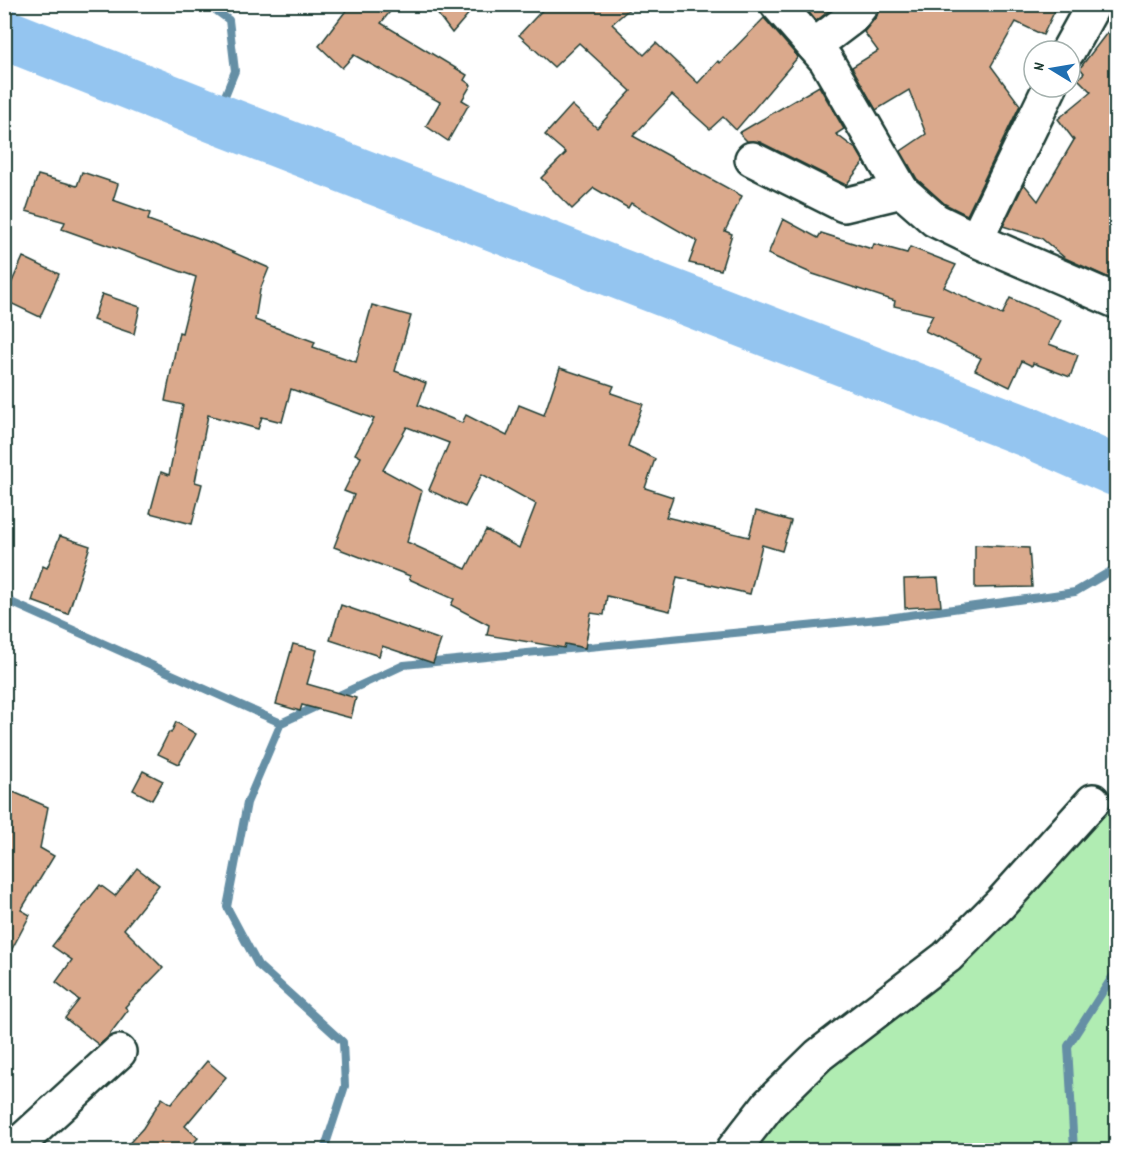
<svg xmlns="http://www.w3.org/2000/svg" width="1121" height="1155" font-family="Dekko,sans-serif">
<rect width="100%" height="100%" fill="#fff"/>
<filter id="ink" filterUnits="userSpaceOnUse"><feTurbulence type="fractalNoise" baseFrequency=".0167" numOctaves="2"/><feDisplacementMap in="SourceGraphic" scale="12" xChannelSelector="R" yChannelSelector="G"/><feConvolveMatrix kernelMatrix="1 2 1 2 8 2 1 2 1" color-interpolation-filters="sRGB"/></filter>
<g filter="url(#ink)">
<polygon fill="#b0ecb2" stroke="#689473" stroke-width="1.5" points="1116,798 1116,1150 742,1150 778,1102 1005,925"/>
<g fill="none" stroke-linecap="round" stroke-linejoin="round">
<g stroke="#658fa5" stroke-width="8">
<polyline points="207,4 229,20 235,71 216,118"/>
<polyline points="4,599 281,723"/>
<polyline points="333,698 404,665 888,618 1075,592 1116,568"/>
<polyline points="322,704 281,723 247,803 227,907 258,965 343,1042 345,1086 324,1150"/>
<polyline points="1074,1150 1068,1046 1116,971"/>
</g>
<polyline stroke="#94c5f0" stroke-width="51" points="4,34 216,118 1028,432 1116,471"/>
</g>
<g fill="#daa98c" stroke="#1f3d34" stroke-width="1.5" fill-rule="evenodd">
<polygon points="351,4 396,4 381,23 467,75 464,80 471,85 462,100 469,104 448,141 426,126 440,102 354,55 342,68 319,46"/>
<polygon points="430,4 477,4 452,33"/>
<polygon points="548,4 635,4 612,24 644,55 656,43 698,83 718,61 720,63 764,18 798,57 736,130 723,117 710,129 672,95 633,136 742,196 725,231 732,234 721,270 689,263 697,241 631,203 628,208 594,188 572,209 541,178 566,153 545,135 572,105 597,128 631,91 579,43 554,67 519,35"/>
<polygon points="802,4 838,4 816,21"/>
<polygon points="880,4 1058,4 1043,35 1016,22 991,66 1020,105 967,215 945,204 917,179 901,151 926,134 909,90 876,110 852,67 878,51 864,32 877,16"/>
<polygon points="1116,21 1116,281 1065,258 1041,238 1003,226 1024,184 1038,201 1074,140 1058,119 1091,92 1078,79 1084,73 1080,68"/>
<polygon points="819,86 844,129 836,134 857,150 864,162 846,185 760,142 747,141 739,133"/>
<path d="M 82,172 L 118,184 L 113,200 L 150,213 L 148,220 L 207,241 L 269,268 L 260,290 L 255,320 L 315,342 L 313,347 L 356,362 L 372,305 L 411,316 L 395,371 L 426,383 L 418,405 L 462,423 L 466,415 L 507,436 L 519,405 L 544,415 L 560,368 L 614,386 L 611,393 L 643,404 L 628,446 L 655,459 L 645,488 L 673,497 L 666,517 L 749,537 L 756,511 L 791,521 L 782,551 L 762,545 L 750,594 L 677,577 L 670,611 L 607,596 L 604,615 L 591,613 L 585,648 L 565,644 L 564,648 L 487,635 L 489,625 L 451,605 L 454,599 L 409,579 L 410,576 L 334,547 L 354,495 L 344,491 L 361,457 L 355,454 L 374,419 L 291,389 L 282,422 L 262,417 L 258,429 L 208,415 L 195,482 L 202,484 L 192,524 L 150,513 L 161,472 L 169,475 L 183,405 L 165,401 L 179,332 L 182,333 L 196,277 L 62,229 L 65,222 L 26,211 L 38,175 L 77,186 ZM 407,427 L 449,443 L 429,490 L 465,507 L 482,474 L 536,504 L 519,548 L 486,530 L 466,569 L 407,542 L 422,491 L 383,470 Z"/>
<polygon points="783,219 818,238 821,233 872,249 874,244 907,253 910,247 956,265 944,287 1002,315 1010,298 1061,320 1049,344 1078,355 1070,377 1033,363 1032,366 1022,361 1010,387 975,370 981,358 925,331 933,315 894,306 895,301 813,274 768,254"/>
<polygon points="23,257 59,274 40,317 4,300"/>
<polygon points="102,294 140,307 134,334 93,320"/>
<polygon points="60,536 90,546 68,614 32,601 43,566 47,568"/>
<polygon points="975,545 1029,548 1032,587 975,588"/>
<polygon points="938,578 941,606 905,608 904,579"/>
<polygon points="341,605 441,640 433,663 382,646 379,656 330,640"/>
<polygon points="293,644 317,650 307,684 356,698 351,718 302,705 300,711 276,704"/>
<polygon points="176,722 196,734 179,764 158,754 169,732 171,733"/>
<polygon points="143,771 163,781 152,800 133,790"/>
<polygon points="11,791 48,807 40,848 54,856 21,910 30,915 4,964 4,796 8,796"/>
<polygon points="137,868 159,885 124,929 163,968 125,1007 128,1010 107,1038 99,1045 65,1018 79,1000 56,982 72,960 52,946 100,885 115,896"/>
<polygon points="207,1061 226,1077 185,1126 198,1138 187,1150 123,1150 143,1128 162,1098 171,1104"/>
</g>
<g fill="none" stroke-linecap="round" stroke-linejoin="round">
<defs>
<g id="minor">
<polyline points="777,4 826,60 902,191"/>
<polyline points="814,46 851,18 862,4"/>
<polyline points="1068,51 1094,4"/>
<polyline points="752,159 844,205 902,191 935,220 976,240 1116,301"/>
<polyline points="976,240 1050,87"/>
<polyline points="12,1150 119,1052"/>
<polyline points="733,1150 769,1104 819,1055 947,957 1001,903 1093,801"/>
</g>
</defs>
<use href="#minor" stroke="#1f3d34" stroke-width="38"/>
<use href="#minor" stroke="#fff" stroke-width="33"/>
</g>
</g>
<rect width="1121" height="1155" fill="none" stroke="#fff" stroke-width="24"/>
<rect x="12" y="12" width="1097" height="1131" fill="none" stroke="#1f3d34" stroke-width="2" filter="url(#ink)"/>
<g transform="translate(1052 69) rotate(281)"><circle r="28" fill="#ffffff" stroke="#a5b1ae" stroke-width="1.5"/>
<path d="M0-4.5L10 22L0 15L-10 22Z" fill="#1f6fb2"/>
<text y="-9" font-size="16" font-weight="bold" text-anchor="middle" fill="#1f3d34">N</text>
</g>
</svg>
